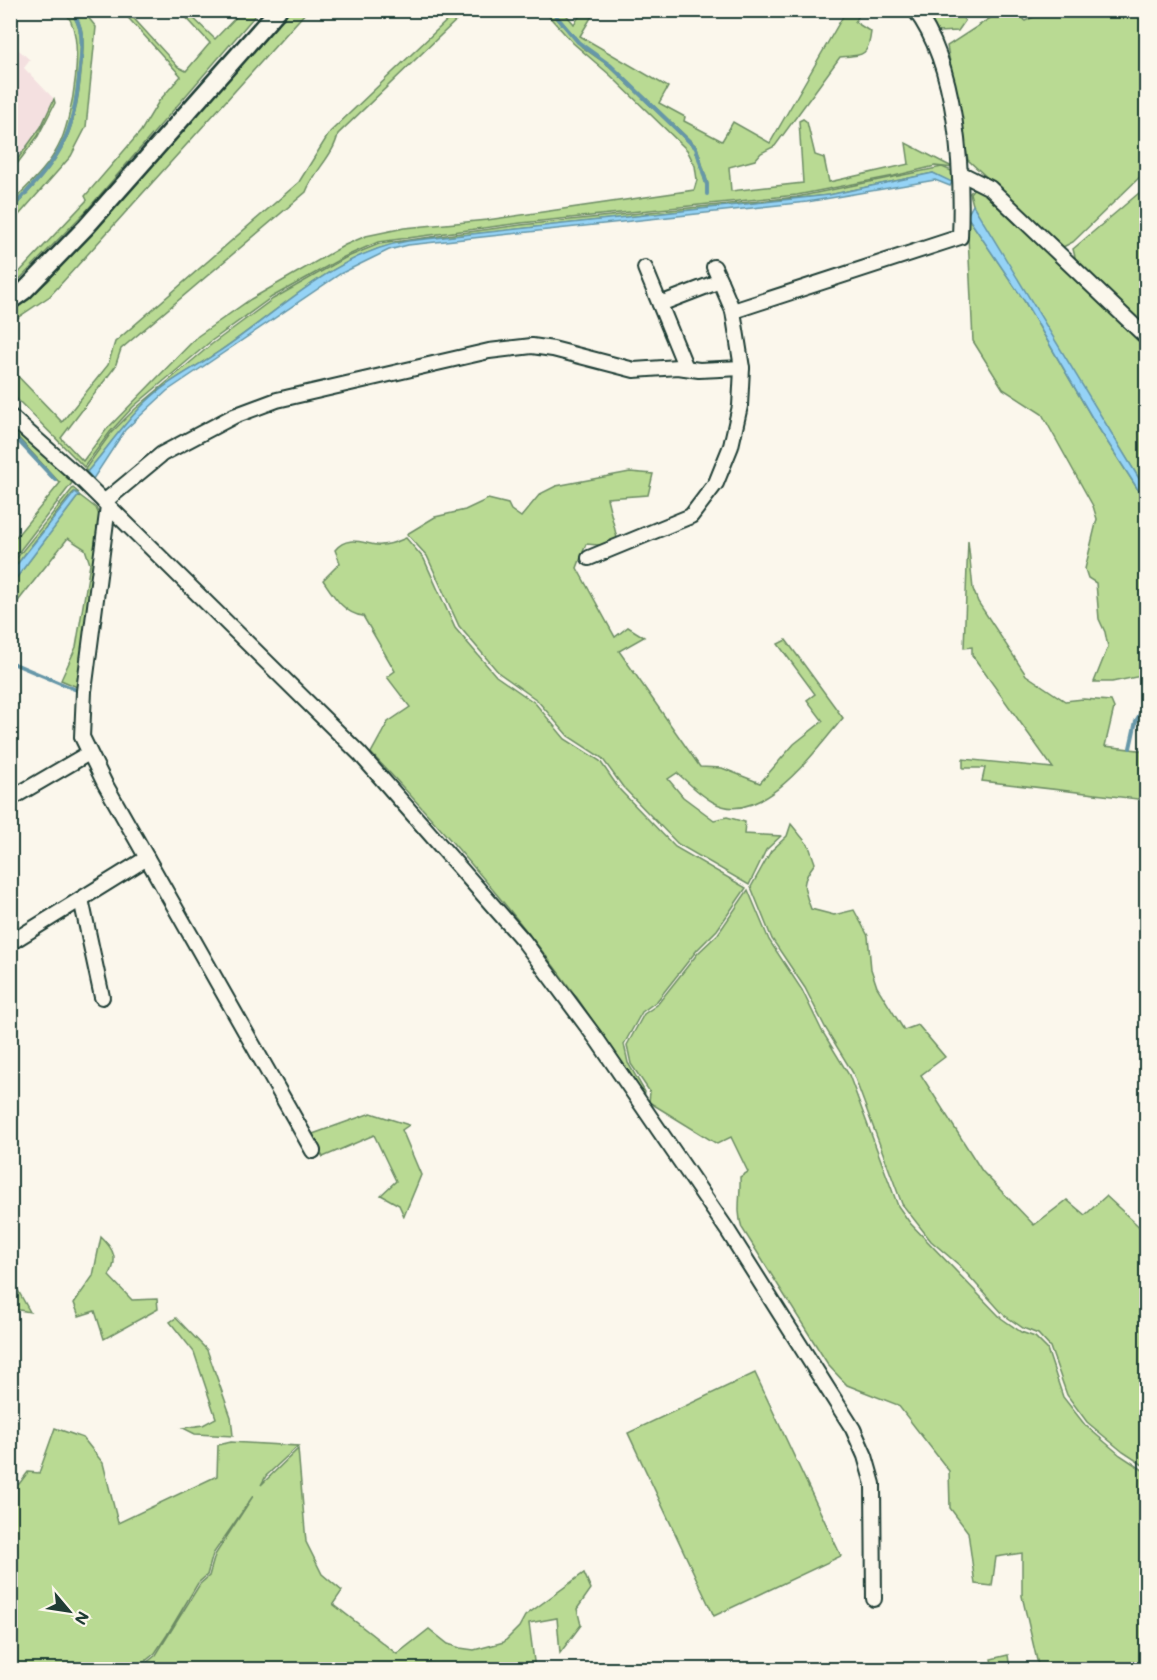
<svg xmlns="http://www.w3.org/2000/svg" width="1157" height="1680" font-family="Mali,sans-serif">
<rect width="100%" height="100%" fill="#fbf7ec"/>
<filter id="ink" filterUnits="userSpaceOnUse"><feTurbulence type="fractalNoise" baseFrequency=".0167" numOctaves="2"/><feDisplacementMap in="SourceGraphic" scale="12" xChannelSelector="R" yChannelSelector="G"/><feConvolveMatrix kernelMatrix="1 2 1 2 8 2 1 2 1" color-interpolation-filters="sRGB"/></filter>
<g filter="url(#ink)">
<polygon fill="#f4e0e0" points="11,43 30,60 24,68 54,99 41,127 11,168"/>
<g fill="#b9da93" stroke="#6c8c64" stroke-width="1.5">
<path d="M 63,11 L 69,11 C 84,27 81,46 79,67 C 73,140 60,156 11,208 L 11,203 C 28,185 47,169 58,147 C 72,122 89,30 63,11 Z"/>
<path d="M 72,11 L 83,11 L 96,27 L 86,127 L 71,156 L 11,224 L 11,211 C 63,155 75,140 82,63 C 84,44 85,26 72,11 Z"/>
<polygon points="122,11 127,11 178,67 186,71 210,43 180,11 186,11 215,39 242,11 259,11 87,210 11,288 11,281 87,200 85,196 141,131 159,101 181,76"/>
<polygon points="289,11 307,11 50,296 11,322 11,312 48,281"/>
<path d="M 457,11 L 466,11 L 338,134 C 334,155 314,171 306,192 L 121,349 L 115,367 L 61,438 L 83,461 L 106,430 L 198,336 L 251,299 L 345,245 L 366,236 L 404,228 L 487,220 L 694,190 L 697,180 L 695,166 L 687,150 L 610,75 L 573,43 L 544,11 L 550,11 L 582,47 L 609,66 L 695,148 L 706,185 L 706,194 L 708,184 L 697,147 L 611,65 L 583,46 L 553,11 L 563,11 L 574,24 L 583,11 L 595,11 L 580,36 L 668,87 L 659,103 L 685,117 L 684,121 L 722,141 L 733,122 L 770,143 L 846,11 L 861,11 L 855,22 L 871,32 C 868,57 863,55 840,57 L 775,146 L 761,153 L 755,160 L 729,167 L 731,191 L 803,183 L 799,121 L 803,119 L 807,122 L 815,155 L 824,158 L 829,182 L 909,164 L 906,143 L 954,168 L 935,166 L 894,176 L 797,195 L 521,223 L 378,242 L 344,257 L 272,297 L 210,342 L 133,407 L 110,432 L 84,467 L 11,393 L 11,369 L 62,422 L 108,365 L 115,342 L 299,182 L 330,132 Z"/>
<polygon points="921,11 964,11 961,15 965,21 958,31 938,32"/>
<polygon points="1001,11 1020,11 1025,21 1047,11 1146,11 1146,171 1073,242 1063,247 968,160 947,46"/>
<polygon points="54,99 55,103 38,136 11,172 11,168 41,127"/>
<path d="M 942,167 L 954,172 L 955,185 L 933,173 L 829,195 L 409,241 C 336,252 276,314 217,353 C 193,369 166,382 146,402 C 123,424 107,449 87,472 L 85,469 L 111,433 L 135,409 L 212,344 L 273,299 L 345,258 L 379,244 L 521,225 L 797,197 Z"/>
<polygon points="975,187 982,190 1146,346 1146,490 985,228 973,205 970,193"/>
<polygon points="1146,187 1146,329 1076,261 1073,249"/>
<polygon points="967,216 1025,302 1094,421 1146,502 1146,675 1112,682 1094,682 1108,647 1105,632 1099,619 1096,583 1088,578 1085,569 1097,519 1093,506 1042,414 1003,389 973,341"/>
<polygon points="11,420 72,483 11,562 11,543 60,483 11,430"/>
<path d="M 630,472 L 653,474 L 648,495 L 607,498 L 617,538 L 611,546 L 586,544 L 577,568 L 615,637 L 628,627 L 644,637 L 619,651 L 700,767 L 722,768 L 760,783 L 794,744 L 823,721 L 807,700 L 815,694 L 778,644 L 786,640 L 843,718 C 818,747 761,830 713,802 C 700,795 688,782 677,773 L 668,779 L 683,797 L 714,820 L 727,817 L 745,822 L 744,834 L 781,836 L 766,850 L 749,885 L 678,844 L 623,787 L 602,758 L 568,736 L 537,700 L 499,673 L 459,626 L 427,556 L 407,534 L 435,517 L 465,510 L 488,499 L 508,504 L 511,510 L 521,517 L 540,494 L 556,486 Z"/>
<polygon points="73,488 79,493 74,492 70,496 11,572 11,565"/>
<polygon points="79,495 96,508 100,517 82,685 77,687 61,680 76,647 90,564 85,549 68,538 11,610 11,585"/>
<path d="M 406,538 L 424,559 L 455,628 L 496,676 L 535,703 L 565,739 L 600,761 L 620,790 L 675,847 L 746,888 L 717,930 L 697,950 L 657,1001 L 642,1012 L 624,1044 L 628,1063 L 645,1092 L 644,1098 C 619,1061 596,1024 570,988 C 509,905 442,828 371,753 L 388,722 L 410,707 L 387,677 L 395,671 L 363,616 C 344,614 333,595 323,580 L 340,563 L 335,550 C 347,535 362,543 377,545 C 387,546 397,542 406,538 Z"/>
<polygon points="968,540 973,589 978,602 1026,675 1065,701 1083,699 1111,701 1114,708 1105,746 1146,751 1146,800 982,781 985,768 963,768 963,759 1053,768 972,655 972,647 964,648"/>
<path d="M 791,824 L 809,846 L 815,863 C 800,883 803,887 811,909 L 834,915 L 854,910 L 868,936 L 871,969 L 877,987 L 904,1030 L 918,1025 L 945,1057 L 921,1075 L 982,1171 L 1034,1225 L 1067,1200 L 1085,1215 L 1106,1196 L 1146,1233 L 1146,1467 L 1123,1452 L 1087,1422 L 1067,1395 L 1050,1347 L 1038,1334 L 1023,1328 L 1004,1315 L 959,1265 L 931,1241 L 902,1204 L 853,1073 L 826,1029 L 805,988 L 772,939 L 751,887 L 771,851 L 787,836 Z"/>
<path d="M 748,890 L 769,940 L 802,990 L 822,1031 L 849,1075 L 898,1206 L 910,1223 L 1001,1318 L 1021,1332 L 1035,1337 L 1047,1349 L 1063,1397 L 1085,1425 L 1120,1455 L 1146,1472 L 1146,1669 L 1039,1669 L 1022,1596 L 1022,1553 L 996,1557 L 992,1586 L 975,1584 L 968,1532 L 950,1508 L 949,1471 L 898,1405 L 847,1385 L 829,1366 L 742,1228 C 736,1210 741,1196 740,1177 L 748,1172 L 731,1137 L 717,1144 L 649,1102 L 650,1092 L 631,1064 L 627,1045 L 644,1014 L 657,1005 L 698,953 L 718,934 Z"/>
<polygon points="371,1113 409,1125 402,1130 421,1175 404,1216 399,1205 381,1195 396,1181 374,1135 323,1157 310,1135"/>
<path d="M 101,1237 C 115,1250 118,1260 109,1276 L 132,1300 L 157,1299 L 158,1309 L 104,1339 L 95,1311 L 79,1316 L 74,1303 L 93,1276 Z"/>
<polygon points="10,1276 30,1312 14,1309 11,1298"/>
<polygon points="176,1318 207,1350 231,1417 233,1436 195,1434 183,1428 203,1425 216,1418 194,1352 170,1322"/>
<polygon points="755,1373 841,1556 714,1616 628,1433"/>
<polygon points="55,1428 83,1438 103,1463 118,1523 217,1476 218,1445 231,1442 298,1446 266,1476 261,1485 298,1449 306,1542 322,1574 342,1591 333,1604 397,1654 429,1629 448,1644 460,1648 474,1650 504,1642 519,1627 525,1616 584,1573 591,1589 577,1609 581,1625 560,1653 557,1618 529,1623 535,1669 139,1669 156,1655 200,1584 209,1576 215,1555 253,1496 213,1554 207,1575 198,1583 167,1635 155,1653 136,1669 11,1669 11,1486 19,1484 28,1472 39,1473"/>
<polygon points="1008,1655 1010,1669 993,1669 991,1659"/>
</g>
<g fill="#95d3f6" stroke="#6697a8" stroke-width="1.5">
<path d="M 933,173 L 952,182 L 950,186 L 935,180 L 807,202 L 408,245 L 389,250 L 340,274 L 167,391 L 125,430 L 93,479 L 87,472 C 107,449 123,424 146,402 C 166,382 193,369 217,353 C 276,314 336,252 408,241 L 829,195 Z"/>
<polygon points="973,205 1146,490 1146,502 1094,421 1025,302 967,216"/>
<polygon points="75,492 79,495 11,585 11,572"/>
</g>
<g fill="none" stroke-linecap="round" stroke-linejoin="round">
<g stroke="#6697a8" stroke-width="4">
<polyline points="551,10 578,42 610,65 696,148 707,185 707,194"/>
<path d="M 10,210 C 60,157 73,142 80,68 C 82,47 85,28 71,10"/>
<polyline points="10,432 55,480"/>
<polyline points="10,662 79,691"/>
<polyline points="1130,748 1136,721 1146,704"/>
</g>
<defs>
<g id="minor">
<polyline points="962,174 990,188 1146,337"/>
<polyline points="645,268 686,368"/>
<polyline points="660,304 720,281"/>
<path d="M 733,311 L 960,237 C 963,171 957,65 915,10"/>
<polyline points="10,416 79,477 360,754 523,940 598,1041 728,1231 853,1429 865,1456 873,1484 874,1599"/>
<polyline points="104,502 162,454 234,416 277,400 489,351 532,346 553,349 634,370 678,367 699,370 742,368"/>
<polyline points="108,506 84,691 82,737 105,784 313,1151"/>
<polyline points="589,558 691,516 716,483 731,446 740,406 742,368 733,311 714,267"/>
<polyline points="10,799 89,753"/>
<polyline points="81,899 102,997"/>
<polyline points="10,943 147,858"/>
</g>
<polyline id="major" points="10,301 24,291 86,227 278,10"/>
</defs>
<use href="#minor" stroke="#1f3d34" stroke-width="18"/>
<use href="#major" stroke="#1f3d34" stroke-width="21"/>
<use href="#minor" stroke="#fbf7ec" stroke-width="14"/>
<use href="#major" stroke="#fbf7ec" stroke-width="16"/>
</g>
</g>
<rect width="1157" height="1680" fill="none" stroke="#fbf7ec" stroke-width="36"/>
<rect x="18" y="18" width="1121" height="1644" fill="none" stroke="#1f3d34" stroke-width="2" filter="url(#ink)"/>
<g transform="translate(69 1611) rotate(119)" stroke="#fbf7ec" stroke-width="4.5" paint-order="stroke">
<path d="M0-4.5L10 22L0 15L-10 22Z" fill="#1f3d34"/>
<text y="-9" font-size="16" font-weight="bold" text-anchor="middle" fill="#1f3d34">N</text>
</g>
</svg>
